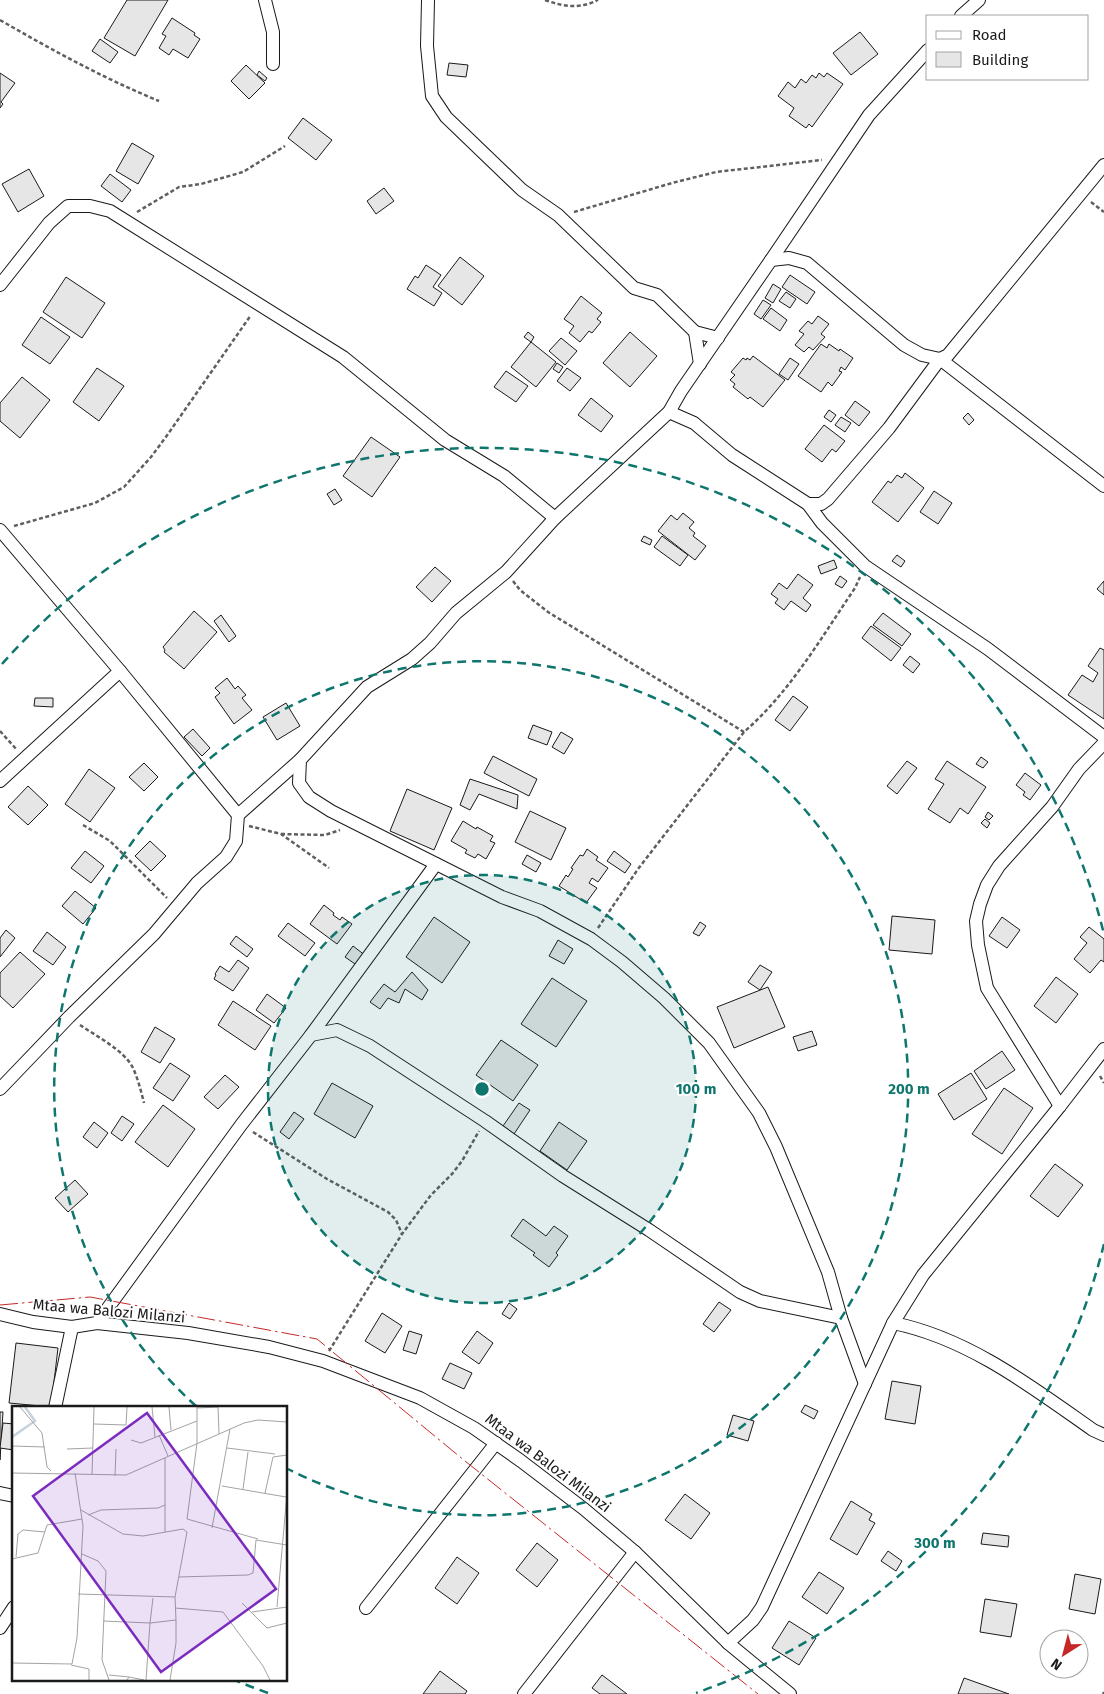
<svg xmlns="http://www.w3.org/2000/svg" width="1104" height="1694" font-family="'Fira Sans',sans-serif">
<rect width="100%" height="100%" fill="#fff"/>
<g fill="#e6e6e6" stroke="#1a1a1a">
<polygon points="127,0 168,0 135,56 104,38"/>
<polygon points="172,18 195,33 194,35 200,39 188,58 173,49 169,55 159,48 166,36 162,34"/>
<polygon points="860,32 878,54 851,75 833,53"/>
<polygon points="100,39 118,52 110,63 92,51"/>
<polygon points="449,63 468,65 466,77 447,75"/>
<polygon points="246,65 265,83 249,99 231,81"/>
<polygon points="259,71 267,78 265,81 257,75"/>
<polygon points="0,73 15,83 1,102 3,104 0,108"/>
<polygon points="819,73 824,77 827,73 843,84 812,127 809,124 806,128 789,116 794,108 778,96 788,82 795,88 801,79 806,83 812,75 816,78"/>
<polygon points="303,118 332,140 316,160 288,138"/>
<polygon points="132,143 154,156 138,184 116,171"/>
<polygon points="29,169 44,196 18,212 2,184"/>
<polygon points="110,174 131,190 122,202 101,186"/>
<polygon points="384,188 394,201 376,214 367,201"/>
<polygon points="460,257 484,276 462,305 438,286"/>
<polygon points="426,265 441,275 433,287 442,293 434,306 407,289 415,276 418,278"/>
<polygon points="790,275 815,292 807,304 782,287"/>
<polygon points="66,277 105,303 82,338 43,312"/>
<polygon points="773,284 781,289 773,303 765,298"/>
<polygon points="786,292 796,299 790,308 779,301"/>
<polygon points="581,296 602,313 597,319 601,322 592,333 589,331 580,342 569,333 574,326 564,319"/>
<polygon points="763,300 771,305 761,319 754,314"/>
<polygon points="771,308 787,320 780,331 763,319"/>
<polygon points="818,316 829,324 821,334 825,337 813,350 809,347 804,352 795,345 804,334 799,331 808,321 812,324"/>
<polygon points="41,317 70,337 50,364 22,345"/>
<polygon points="528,332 534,337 531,342 524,337"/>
<polygon points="630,332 657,356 630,387 603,363"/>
<polygon points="561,338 577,351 565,365 549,351"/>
<polygon points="531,342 556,362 536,387 511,367"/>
<polygon points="821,344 827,348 829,344 839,351 840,349 853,358 845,370 841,367 839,371 842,372 832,386 828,382 821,392 798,376"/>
<polygon points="753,356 785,380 763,407 750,397 748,399 733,387 735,384 730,380 735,375 731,372 743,358 746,360 747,358 750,360"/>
<polygon points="790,358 799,364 788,380 779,374"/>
<polygon points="557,363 563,367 559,373 553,369"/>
<polygon points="97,368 124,386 99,421 73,402"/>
<polygon points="567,368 581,378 570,391 557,381"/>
<polygon points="506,371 528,386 516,402 494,387"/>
<polygon points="22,377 50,400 20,438 0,421 0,403"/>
<polygon points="591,398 613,416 601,432 578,415"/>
<polygon points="855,401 870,412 859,426 845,415"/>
<polygon points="829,410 836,415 831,422 824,417"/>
<polygon points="968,413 974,420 969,425 963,418"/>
<polygon points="841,417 851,423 845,432 835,425"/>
<polygon points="824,425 845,441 836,452 832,449 822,462 805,449"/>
<polygon points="371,437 400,457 372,497 343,476"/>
<polygon points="905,473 924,488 898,522 872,502 888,481 891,483 897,475 902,478"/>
<polygon points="335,489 342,500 334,505 327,494"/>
<polygon points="934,491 952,503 938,524 920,512"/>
<polygon points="683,513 694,522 689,528 695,533 693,536 706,546 695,560 658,531 671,515 677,520"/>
<polygon points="644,536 652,540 650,545 641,541"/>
<polygon points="662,536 688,555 680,566 654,547"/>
<polygon points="897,555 905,561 901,567 892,561"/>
<polygon points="834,560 837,568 821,574 818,566"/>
<polygon points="435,567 451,581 432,602 416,587"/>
<polygon points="798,574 813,585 803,598 811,605 806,612 791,601 784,610 775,603 778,599 771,594 779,583 787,589"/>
<polygon points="840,576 847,581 842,588 835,584"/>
<polygon points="1104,581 1104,595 1097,589"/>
<polygon points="194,611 217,632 184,669 164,652 165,650 163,647"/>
<polygon points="883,613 911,634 902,646 873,625"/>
<polygon points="221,615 236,636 229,642 214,621"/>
<polygon points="871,626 901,648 891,661 862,638"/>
<polygon points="1100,648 1104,650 1104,719 1068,695 1082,675 1093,682 1098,673 1088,666"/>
<polygon points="910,656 920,664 913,673 903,665"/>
<polygon points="227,678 235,689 238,686 246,695 242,698 252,710 234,724 215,697 220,693 215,688"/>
<polygon points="793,696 808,707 790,731 775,720"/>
<polygon points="35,698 53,698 53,707 34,706"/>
<polygon points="286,703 300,726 277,740 263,717"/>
<polygon points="533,725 552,732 547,745 528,738"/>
<polygon points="193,729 210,748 202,756 184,737"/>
<polygon points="561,732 573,739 564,754 552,747"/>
<polygon points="493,756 537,779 529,796 484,773"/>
<polygon points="981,757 988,762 983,768 976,764"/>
<polygon points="907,761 917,768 897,794 887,786"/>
<polygon points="947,761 986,787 968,814 960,808 950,823 928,809 944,784 935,779"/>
<polygon points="144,763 158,777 144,791 129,777"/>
<polygon points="89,769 115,788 90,822 65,804"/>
<polygon points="1025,773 1041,785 1030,800 1023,795 1025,792 1016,785"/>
<polygon points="470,779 518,795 517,809 479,794 470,810 460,805"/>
<polygon points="28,786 48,805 28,825 8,807"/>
<polygon points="407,789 452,808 434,850 390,831"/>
<polygon points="530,811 566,828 551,860 515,842"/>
<polygon points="988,812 993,816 989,820 985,817"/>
<polygon points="985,819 990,823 987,828 981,823"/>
<polygon points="463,821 476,829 477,827 493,836 490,841 495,843 486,859 478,854 475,858 465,853 467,850 451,841"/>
<polygon points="150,841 166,856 151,871 135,856"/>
<polygon points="587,849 598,857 596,860 608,868 598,882 592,878 589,883 597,888 586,903 559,886 566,875 568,877 573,869 571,868 580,855 583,856"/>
<polygon points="85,851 104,866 91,883 71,868"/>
<polygon points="614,851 631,864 625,873 607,861"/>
<polygon points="527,855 541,863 536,872 522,864"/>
<polygon points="75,891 96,908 83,924 62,906"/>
<polygon points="324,905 334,913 333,915 340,920 342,917 352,924 337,944 310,924"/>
<polygon points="892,916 935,920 932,954 889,950"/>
<polygon points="434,917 470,942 442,983 406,957"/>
<polygon points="1002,917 1020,930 1007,948 989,936"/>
<polygon points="700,922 706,926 699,936 693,933"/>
<polygon points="288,923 315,943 305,956 278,936"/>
<polygon points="1089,927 1104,939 1104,962 1101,960 1090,973 1074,959 1087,943 1080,937"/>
<polygon points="6,930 15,938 0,957 0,938"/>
<polygon points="47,932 66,947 53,965 33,951"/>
<polygon points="236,936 253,949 247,957 230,944"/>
<polygon points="558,940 573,949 564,964 549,956"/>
<polygon points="353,946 366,956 358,966 345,957"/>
<polygon points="20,952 45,974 13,1008 0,996 0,973"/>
<polygon points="238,960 249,968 233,991 214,979 216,975 215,974 220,966 229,972"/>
<polygon points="760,965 772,972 760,990 748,982"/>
<polygon points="412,972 428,990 422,1000 405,989 399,1003 388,998 380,1009 370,1002 384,984 395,992"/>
<polygon points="1056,977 1078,994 1056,1023 1034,1006"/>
<polygon points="552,978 587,1001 556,1047 521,1024"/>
<polygon points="768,987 785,1027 734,1048 717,1007"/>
<polygon points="267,994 286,1008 274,1023 256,1010"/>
<polygon points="233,1001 271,1026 255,1050 218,1025"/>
<polygon points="155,1027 175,1039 160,1063 141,1052"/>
<polygon points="812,1031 817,1045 798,1051 793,1037"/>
<polygon points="501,1040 538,1065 513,1101 476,1075"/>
<polygon points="1002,1051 1015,1070 986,1089 974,1071"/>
<polygon points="170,1063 190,1076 173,1101 153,1088"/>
<polygon points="971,1073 987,1099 954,1120 938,1094"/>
<polygon points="225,1075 239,1087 218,1109 204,1097"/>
<polygon points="332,1083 373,1106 355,1138 314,1114"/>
<polygon points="1004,1088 1033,1108 1002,1154 972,1134"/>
<polygon points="519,1103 530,1110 514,1134 503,1126"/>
<polygon points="163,1105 195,1129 168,1167 135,1142"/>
<polygon points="294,1112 304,1119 289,1139 280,1132"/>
<polygon points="122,1116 134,1124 122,1141 111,1133"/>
<polygon points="94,1122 108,1133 97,1148 83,1137"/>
<polygon points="559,1122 587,1141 567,1170 540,1151"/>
<polygon points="1055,1164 1083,1185 1058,1217 1030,1196"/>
<polygon points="75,1180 88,1194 68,1212 55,1198"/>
<polygon points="523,1219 546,1236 554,1226 568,1236 556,1253 558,1255 549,1267 533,1255 535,1253 511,1236"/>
<polygon points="719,1302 731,1310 714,1332 703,1324"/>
<polygon points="509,1303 517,1309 510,1319 502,1314"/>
<polygon points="382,1313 402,1326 385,1353 365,1341"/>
<polygon points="409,1331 422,1335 416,1354 403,1350"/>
<polygon points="477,1331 493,1343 479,1364 462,1352"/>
<polygon points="16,1343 58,1348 51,1407 9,1403"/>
<polygon points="450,1363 472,1373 464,1389 442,1379"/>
<polygon points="892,1381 921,1386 915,1424 885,1419"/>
<polygon points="805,1405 818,1411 814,1419 801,1412"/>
<polygon points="0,1412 3,1412 0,1460"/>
<polygon points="733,1415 754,1421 748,1441 727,1435"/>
<polygon points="3,1423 14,1424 14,1450 0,1448"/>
<polygon points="685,1494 710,1513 691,1539 665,1520"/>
<polygon points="851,1501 872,1514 869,1520 875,1523 857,1555 830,1539"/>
<polygon points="983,1533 1009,1536 1008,1547 981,1544"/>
<polygon points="537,1543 558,1560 537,1587 516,1570"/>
<polygon points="888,1551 902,1561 896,1571 881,1561"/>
<polygon points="457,1557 479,1573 457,1604 435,1588"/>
<polygon points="819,1572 844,1588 827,1614 802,1597"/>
<polygon points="1075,1574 1101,1579 1095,1614 1069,1609"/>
<polygon points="985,1599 1017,1604 1011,1637 980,1632"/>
<polygon points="789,1621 816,1638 799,1665 772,1648"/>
<polygon points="440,1671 467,1691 465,1694 423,1694"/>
<polygon points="602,1675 627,1694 600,1694 592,1688"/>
<polygon points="964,1678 1009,1694 958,1694"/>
</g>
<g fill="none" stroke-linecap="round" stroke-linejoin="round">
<defs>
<g id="minor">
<polyline points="265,0 273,32 273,64"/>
<polyline points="428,0 427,46 432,96 446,117 522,190 558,215 634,288 657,295 695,332 718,338"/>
<polyline points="961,16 979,0"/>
<polyline points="771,260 869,115 928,50"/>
<polyline points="0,285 49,223 68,206 90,206 110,211 343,357 445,440 504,476 555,518"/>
<polyline points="695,332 700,364"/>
<polyline points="669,412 694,423 732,455 808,504 822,523 865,566 988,649 1104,737"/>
<polyline points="808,504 821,504 828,499 889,428 940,359 1104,486"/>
<polyline points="0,530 120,671 238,815 236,841 226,857 197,883 154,934 69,1017 0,1089"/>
<polyline points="0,781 120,671"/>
<polyline points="238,815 300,760"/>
<polyline points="311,1035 337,1030 370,1046 485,1121 563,1176 649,1230 740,1292 760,1301 841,1318"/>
<polyline points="1060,1106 987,988 978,945 976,921 980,904 987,885 999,866 1052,807 1079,769 1104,743"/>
<polyline points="0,1314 33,1322 72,1327 97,1323 188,1333 269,1347 323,1361 420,1398 474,1428 521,1461 584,1509 635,1552 728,1643 790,1694"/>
<polyline points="97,1323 241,1125 311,1035 436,864"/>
<path d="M 893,1323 C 968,1338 1032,1387 1093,1430 L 1104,1435"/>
<polyline points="865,1384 841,1318 828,1272 776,1147 759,1113 709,1043 664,998 622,962 591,939 540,911 502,897 331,811 309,797 299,783 300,760 367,687 412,659 430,643 456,613 506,572 555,518 669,412 681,391 771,260 789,258 807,263 904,345 922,355 940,359 948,355 1104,165"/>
<polyline points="55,1408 72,1327"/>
<polyline points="0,1493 14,1496"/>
<polyline points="366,1608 496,1443"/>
<polyline points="0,1628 14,1607"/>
<polyline points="728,1643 753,1620 762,1607 893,1323 923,1275 1060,1106 1104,1049"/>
<polyline points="524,1694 635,1552"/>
</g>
</defs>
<use href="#minor" stroke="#1a1a1a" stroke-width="14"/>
<g stroke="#5f5f5f" stroke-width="2.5" stroke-dasharray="4 2.5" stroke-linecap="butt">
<path d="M 545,0 C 564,7 580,9 598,0"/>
<path d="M 0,20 C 52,50 103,78 159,101"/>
<polyline points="1091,202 1104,212"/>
<polyline points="137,212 179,187 201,184 243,172 285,146"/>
<polyline points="574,212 672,183 716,172 822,160"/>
<polyline points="14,526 95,503 124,487 151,457 168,434 251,315"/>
<polyline points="513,581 520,590 548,612 744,732"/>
<polyline points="0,731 17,750"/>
<polyline points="83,825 110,841 167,898"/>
<polyline points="249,826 281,834 329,868"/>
<polyline points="281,834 325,835 340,830"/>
<path d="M 598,928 L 638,869 L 744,732 C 790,692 821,638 855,588 L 860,577"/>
<path d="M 80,1025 C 96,1036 124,1050 133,1068 C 138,1079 141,1091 144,1103"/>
<polyline points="1100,1076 1104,1083"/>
<polyline points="253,1132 327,1179 388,1212 396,1220 402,1234"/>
<polyline points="329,1351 402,1234 431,1195 452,1174 462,1161 479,1131"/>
<polyline points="1103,1694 1104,1692"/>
</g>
<use href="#minor" stroke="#fff" stroke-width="12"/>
<polyline stroke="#c62828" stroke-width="1" stroke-dasharray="18 4 2.5 4" stroke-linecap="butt" points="0,1305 90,1297 317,1339 465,1461 758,1694"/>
</g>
<circle cx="482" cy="1089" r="214" fill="#0f766e" fill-opacity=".12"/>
<g fill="none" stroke="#0f766e" stroke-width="2.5" stroke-dasharray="9 6">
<circle cx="482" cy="1089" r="214"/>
<path d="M196 1406A427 427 0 1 1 288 1469"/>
<path d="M1104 1244A641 641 0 0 1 696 1693M268 1693A641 641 0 0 1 237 1681M2 664A641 641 0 0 1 1104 934"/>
</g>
<g text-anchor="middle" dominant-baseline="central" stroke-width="4" stroke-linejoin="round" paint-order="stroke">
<g font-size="15" fill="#1a1a1a" stroke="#fff">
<text transform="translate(109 1311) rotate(5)">Mtaa wa Balozi Milanzi</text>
<text transform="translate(548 1463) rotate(37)">Mtaa wa Balozi Milanzi</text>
</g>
</g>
<g transform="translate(12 1406)">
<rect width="275" height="275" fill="#fff"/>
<path fill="none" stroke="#c6d2dc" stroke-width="2.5" d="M 0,31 L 23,15 L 13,1"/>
<path fill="none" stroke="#a3a3a3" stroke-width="1" d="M 8,1 L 30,27 L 35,61 L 39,65M 140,1 L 143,31M 157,1 L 159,24M 185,1 L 185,37 L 175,113 L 246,133M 206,1 L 207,28M 185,2 L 206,1M 82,18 L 114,19 L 115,1M 147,29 L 156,50M 119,34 L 129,37 L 185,15M 0,40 L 33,41M 215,42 L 263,48M 55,43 L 81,42M 0,67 L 114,69 L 232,17 L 246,14 L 275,16M 80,69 L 82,1M 103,70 L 104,43M 210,80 L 274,91M 231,83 L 236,46M 253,87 L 261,51 L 275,49M 69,104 L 111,128 L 131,130 L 171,123 L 175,126 L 163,191 L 164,214 L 138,217 L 134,274M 76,109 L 89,104 L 146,102 L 153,99M 200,122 L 218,23M 153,126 L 153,52M 70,148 L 86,155 L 94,165 L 90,254 L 97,274M 4,151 L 6,128 L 11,124 L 33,126M 0,153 L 26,147 L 35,119 L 70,113M 167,171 L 236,169 L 241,167 L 244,134 L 275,139M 66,188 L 163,191M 230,197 L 255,222 L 275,217M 265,201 L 275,87M 163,202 L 211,206 L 251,260 L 258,274M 240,206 L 275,201M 91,215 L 138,217 L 141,192M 0,257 L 60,258 L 65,232 L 71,120 L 63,67M 59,259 L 77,263 L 77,274M 97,269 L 117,271M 115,274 L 117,271 L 132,274M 158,274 L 164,237 L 164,214"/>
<path fill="#7b2cbf" fill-opacity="0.15" stroke="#7b2cbf" stroke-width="2.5" d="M 135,7 L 264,183 L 149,266 L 21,90 Z"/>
<rect width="275" height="275" fill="none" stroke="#1a1a1a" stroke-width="2.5"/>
</g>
<circle cx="482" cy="1089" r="8" fill="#0f766e" stroke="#fff" stroke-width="2.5"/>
<g font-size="15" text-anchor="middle" font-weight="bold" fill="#0f766e" stroke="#fff" stroke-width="4" stroke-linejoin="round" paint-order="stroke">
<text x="696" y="1094">100 m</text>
<text x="909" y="1094">200 m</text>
<text x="935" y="1548">300 m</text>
</g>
<rect x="926" y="15" width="162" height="65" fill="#ffffff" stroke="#a3a3a3"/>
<rect x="936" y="31" width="25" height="8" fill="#ffffff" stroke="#a3a3a3"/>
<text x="972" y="40" font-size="15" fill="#1a1a1a">Road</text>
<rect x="936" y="52" width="25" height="15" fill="#e6e6e6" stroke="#a3a3a3"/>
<text x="972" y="65" font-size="15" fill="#1a1a1a">Building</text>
<g transform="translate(1064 1654) rotate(216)"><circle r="24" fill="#ffffff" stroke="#a3a3a3"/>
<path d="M0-4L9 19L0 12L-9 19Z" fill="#c62828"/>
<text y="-8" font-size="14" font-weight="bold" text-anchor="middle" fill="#1a1a1a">N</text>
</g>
</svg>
